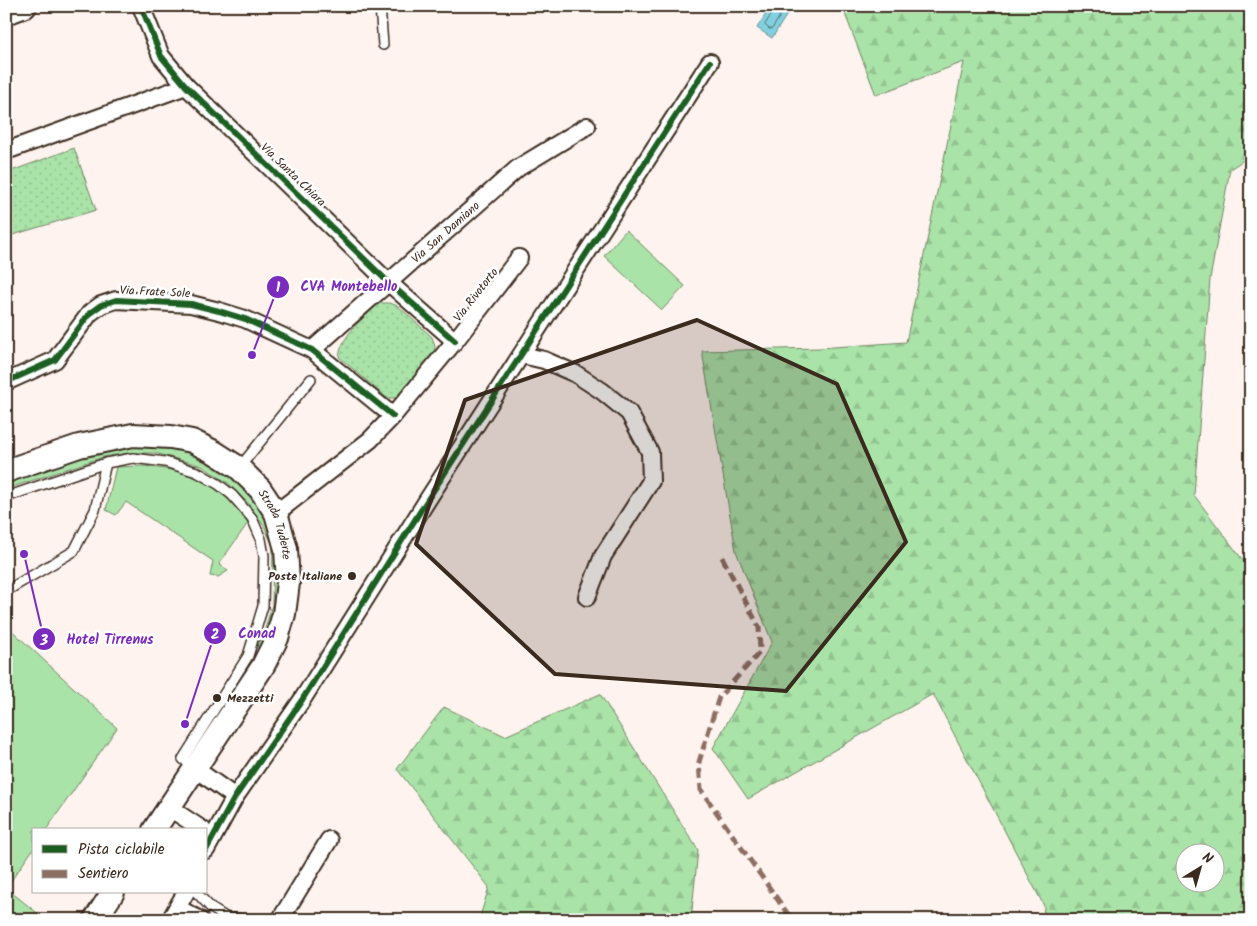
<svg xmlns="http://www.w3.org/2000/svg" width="1257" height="926" font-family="Kalam,sans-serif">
<defs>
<pattern id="forest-firs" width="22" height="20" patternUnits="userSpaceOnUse" patternTransform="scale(1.25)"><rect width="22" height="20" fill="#a9e3a8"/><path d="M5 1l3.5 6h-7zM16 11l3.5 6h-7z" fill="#92c390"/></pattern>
<pattern id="park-dots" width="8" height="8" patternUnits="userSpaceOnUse" patternTransform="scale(1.25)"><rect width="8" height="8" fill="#a9e3a8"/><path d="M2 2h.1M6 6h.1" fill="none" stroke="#92c390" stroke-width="1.8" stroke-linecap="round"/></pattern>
</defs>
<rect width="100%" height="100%" fill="#fef3ef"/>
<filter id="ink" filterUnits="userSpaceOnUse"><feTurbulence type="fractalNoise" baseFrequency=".02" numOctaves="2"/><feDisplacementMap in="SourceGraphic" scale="10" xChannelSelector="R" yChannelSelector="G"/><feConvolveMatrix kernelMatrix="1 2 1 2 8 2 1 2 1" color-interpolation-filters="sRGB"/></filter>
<g filter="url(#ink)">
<g fill="#a9e3a8" stroke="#728663">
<polygon points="626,230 685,286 662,310 604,256"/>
<polygon points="149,445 175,448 206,460 244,485 265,510 277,536 277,614 261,651 257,646 264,632 272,605 273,546 264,526 248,503 228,483 202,466 155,453 128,453 103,457 6,489 6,480 102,449"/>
<path d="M 143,466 C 195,472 217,481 248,523 L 219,564 L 228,571 L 218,577 L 210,576 L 213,561 L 126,502 L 116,515 L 106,510 L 116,467 Z"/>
<polygon points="6,625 117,728 46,830 34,830 34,848 6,888"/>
</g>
<g fill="url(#forest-firs)" stroke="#728663" fill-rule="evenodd">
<path d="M 842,6 L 1251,6 L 1251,155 L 1230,169 L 1210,279 L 1194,495 L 1251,571 L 1251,920 L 1043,920 L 1044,906 L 933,694 L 748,799 L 713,748 L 772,642 L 736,551 L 702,351 L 819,348 L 906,342 L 964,62 L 876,95 ZM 1184,854 L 1214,854 L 1214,884 L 1184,884 Z"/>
<polygon points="600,694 698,850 691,920 479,920 489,887 397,769 444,707 505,736"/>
<polygon points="6,888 46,920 6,920"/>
</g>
<g fill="url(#park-dots)" stroke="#728663">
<polygon points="74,148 96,210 6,237 6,173"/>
<path d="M 379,303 L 390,303 L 398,306 L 432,337 L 435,346 L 433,357 L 398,398 L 387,398 L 339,357 C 342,334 363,319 379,303 Z"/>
</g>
<polygon fill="#81d0df" stroke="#658e92" points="771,6 778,6 788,13 772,38 757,28"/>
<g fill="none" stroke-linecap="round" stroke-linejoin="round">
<polygon stroke="#576c6b" stroke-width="1" points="774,11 777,11 780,16 772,29 769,29 765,25"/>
<defs>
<g id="service">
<polyline points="380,6 383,45"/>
<polyline points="239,468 311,379"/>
<polyline points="6,497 106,463 133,458 165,462 197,472 218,484 232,495 252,518 261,539 264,556 263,606 248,656 183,759 194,768"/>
<polyline points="6,591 74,551 95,510 106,463"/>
<polyline points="196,892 211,908 227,918 242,919"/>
</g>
<g id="minor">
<polyline points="141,6 161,56 186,86 388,282 455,341"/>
<polyline points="6,151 186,86"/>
<path id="s1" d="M 312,350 L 518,168 L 587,126"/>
<polyline points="522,355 544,360 576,374 602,391 629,413 650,452 651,481 603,556 587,597"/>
<polyline points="6,382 55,360 90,313 101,305 116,300 191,304 219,311 245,319 312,350 393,416"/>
<polyline points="276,513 370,440 393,416 455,341 519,258"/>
<polyline points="194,768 235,797"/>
<polyline points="168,807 203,830"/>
<polyline points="206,850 235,797 302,700 428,499 710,62"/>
<polyline points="178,908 200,920"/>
<polyline points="170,920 186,892"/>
<polyline points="280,920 329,840"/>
</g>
<g id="secondary">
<polyline points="6,13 25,6"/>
<path id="s2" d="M 6,471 L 79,446 L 133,435 L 171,437 L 192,441 L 214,452 L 239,468 L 260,489 L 276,513 L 286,549 L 288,583 L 284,614 L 277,638 L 263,666 L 154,830"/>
<polyline points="95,920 113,892"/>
</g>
</defs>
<use href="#service" stroke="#3b2a1e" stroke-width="12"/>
<use href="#minor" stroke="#3b2a1e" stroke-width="20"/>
<use href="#secondary" stroke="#3b2a1e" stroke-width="26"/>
<use href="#service" stroke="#fff" stroke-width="9"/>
<use href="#minor" stroke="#fff" stroke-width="16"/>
<use href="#secondary" stroke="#fff" stroke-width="22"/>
<g stroke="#8d6e63" stroke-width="5" stroke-dasharray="10 5" stroke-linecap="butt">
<polyline points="6,11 8,12"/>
<polyline points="722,557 759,627 760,652 719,697 699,762 701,790 792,920"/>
</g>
<defs>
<g id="cycleway">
<polyline points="141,6 161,56 186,86 388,282 455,341"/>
<polyline points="6,382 55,360 90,313 101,305 116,300 191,304 219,311 245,319 312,350 393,416"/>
<polyline points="206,850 235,797 302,700 428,499 710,62"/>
</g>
</defs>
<use href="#cycleway" stroke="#fff" stroke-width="9"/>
<use href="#cycleway" stroke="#1b5e20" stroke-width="6"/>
</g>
</g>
<path fill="#3b2a1e" fill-opacity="0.2" stroke="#3b2a1e" stroke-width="4" stroke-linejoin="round" d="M 697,320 L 837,384 L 906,542 L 786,691 L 555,674 L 416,544 L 465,400 Z"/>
<g fill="#3b2a1e" stroke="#fff" stroke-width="2">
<circle cx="352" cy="576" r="5"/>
<circle cx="217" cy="698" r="5"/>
</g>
<g text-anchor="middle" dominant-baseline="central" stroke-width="5" stroke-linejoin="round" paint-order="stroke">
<g font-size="12" fill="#3b2a1e" stroke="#fff">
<text transform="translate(293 175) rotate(44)">Via Santa Chiara</text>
<text stroke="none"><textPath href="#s1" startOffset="178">Via San Damiano</textPath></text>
<text transform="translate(155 292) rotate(3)">Via Frate Sole</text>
<text transform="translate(476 295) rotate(-52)">Via Rivotorto</text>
<text stroke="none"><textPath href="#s2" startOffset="315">Strada Tuderte</textPath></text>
</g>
<g font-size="12" font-weight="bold" fill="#3b2a1e" stroke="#fff" text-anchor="end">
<text x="342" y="576">Poste Italiane</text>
<text x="227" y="698" text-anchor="start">Mezzetti</text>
</g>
</g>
<path fill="none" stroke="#7b2cbf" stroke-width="2" d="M252 355L278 287M185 724L215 633M24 554L44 639"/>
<g fill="#7b2cbf" stroke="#fff" stroke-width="2">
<circle cx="252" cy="355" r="5"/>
<circle cx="185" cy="724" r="5"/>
<circle cx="24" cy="554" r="5"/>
<circle cx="278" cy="287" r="12"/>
<circle cx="215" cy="633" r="12"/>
<circle cx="44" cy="639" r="12"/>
</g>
<g font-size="15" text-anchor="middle" font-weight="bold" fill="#fff">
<text x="278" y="292">1</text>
<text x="215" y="639">2</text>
<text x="44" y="645">3</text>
</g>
<g font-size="14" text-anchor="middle" font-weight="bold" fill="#7b2cbf" stroke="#fff" stroke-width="5" stroke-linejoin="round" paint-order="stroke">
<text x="349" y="291">CVA Montebello</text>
<text x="257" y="638">Conad</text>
<text x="110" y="644">Hotel Tirrenus</text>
</g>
<rect width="1257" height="926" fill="none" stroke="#fff" stroke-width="25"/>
<rect x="12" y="12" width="1232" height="901" fill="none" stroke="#3b2a1e" stroke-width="2" filter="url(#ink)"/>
<rect x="32" y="828" width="175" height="65" fill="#ffffff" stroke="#b1aaa5"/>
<rect x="42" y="845" width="25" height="8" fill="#1b5e20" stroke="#b1aaa5"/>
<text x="78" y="854" font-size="15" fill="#3b2a1e">Pista ciclabile</text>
<rect x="42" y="870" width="25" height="8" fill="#8d6e63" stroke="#b1aaa5"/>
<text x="78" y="878" font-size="15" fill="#3b2a1e">Sentiero</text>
<g transform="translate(1200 868) rotate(37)"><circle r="24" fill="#ffffff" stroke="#b1aaa5"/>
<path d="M0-4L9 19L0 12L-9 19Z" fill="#3b2a1e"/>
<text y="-8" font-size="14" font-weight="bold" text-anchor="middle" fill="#3b2a1e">N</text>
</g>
</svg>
